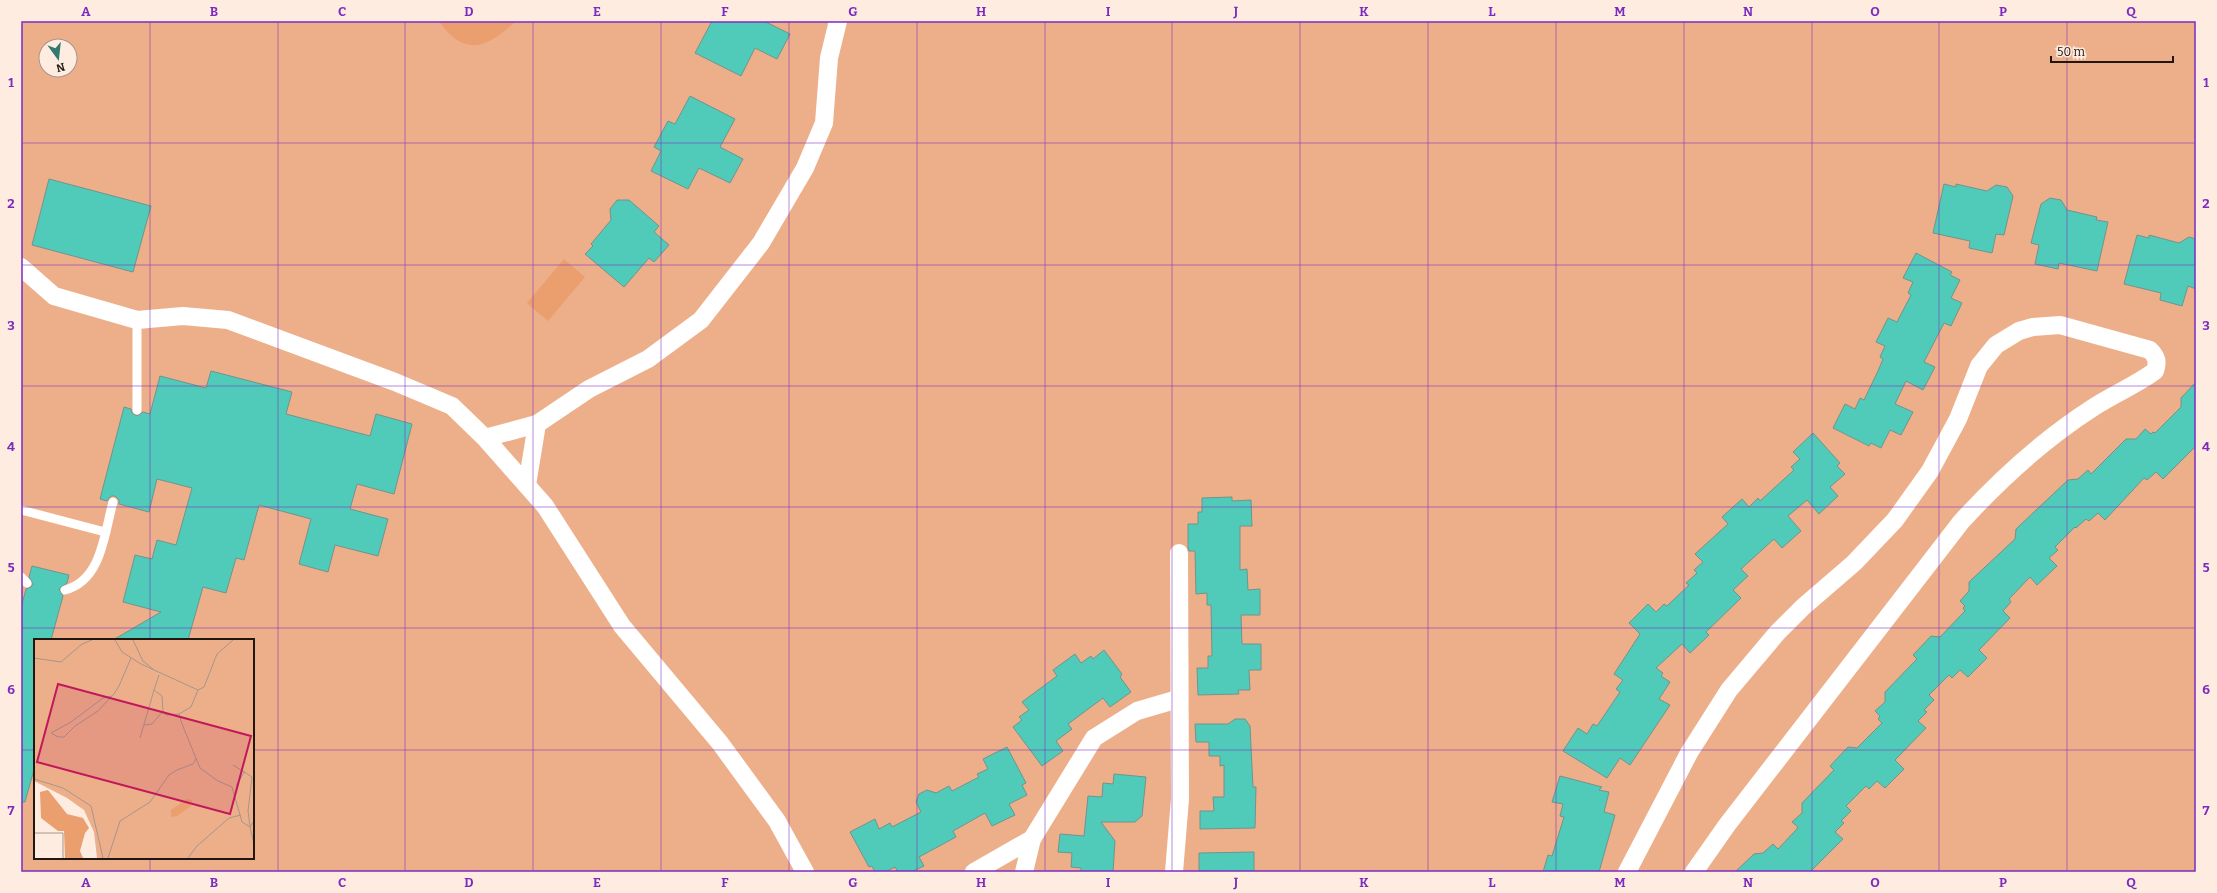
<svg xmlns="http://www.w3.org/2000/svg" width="2217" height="893" font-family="Bitter,serif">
<rect width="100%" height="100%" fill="#feece1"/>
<path fill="#edaf89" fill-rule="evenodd" d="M 21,21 L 2196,21 L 2196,872 L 21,872 ZM 46,46 L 70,46 L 70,70 L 46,70 ZM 35,640 L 253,640 L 253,858 L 35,858 Z"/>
<g fill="#eb9e6e">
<path d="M 439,21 L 516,21 C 487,48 464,58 439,21 Z"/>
<polygon points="564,259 585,277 548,321 527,303"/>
</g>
<g fill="#50cbba" stroke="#70948d">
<polygon points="712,21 764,21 790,34 777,59 755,48 741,76 695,53"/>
<polygon points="690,96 735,119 720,147 743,159 730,183 699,168 688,189 651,171 661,151 654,147 668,121 675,124"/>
<polygon points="49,179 151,206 133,272 32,245"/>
<polygon points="1944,184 1956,187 1956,184 1987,191 1996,185 2007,187 2013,196 2004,235 1996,234 1992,253 1969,248 1970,241 1933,233"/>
<polygon points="2050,198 2061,200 2067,210 2097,217 2096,220 2108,222 2097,271 2059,263 2058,269 2035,264 2039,245 2031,243 2041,204"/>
<polygon points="617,200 629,200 659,226 654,232 669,245 654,262 649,258 624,287 585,254 593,246 591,244 611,220 610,209"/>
<polygon points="2137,235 2149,238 2149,235 2179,243 2189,237 2196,239 2196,289 2188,286 2182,306 2160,300 2161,293 2124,284"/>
<polygon points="1916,253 1952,272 1950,275 1960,280 1951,298 1962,303 1951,326 1944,323 1924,362 1935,367 1923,390 1906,381 1895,404 1913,412 1901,435 1890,430 1881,448 1871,443 1869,446 1833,428 1845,404 1855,409 1860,398 1864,400 1878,371 1883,359 1880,357 1885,346 1876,342 1888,318 1897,322 1911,295 1908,293 1913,282 1903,278"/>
<polygon points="211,371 292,392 286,414 370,436 376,414 412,424 394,494 357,484 350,509 388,519 378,556 335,545 328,572 299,564 311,519 259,505 244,560 236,558 226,593 203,587 188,640 113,640 161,612 123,602 135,555 152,559 157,540 176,545 192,488 157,479 149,512 119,504 119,500 115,496 111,496 107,501 100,499 124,407 131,409 132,413 137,416 143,412 150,414 160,376 206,388"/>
<polygon points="2196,382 2196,446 2163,479 2156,472 2147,480 2144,478 2105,520 2098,513 2089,521 2086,519 2076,528 2075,527 2055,547 2058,550 2049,558 2057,566 2037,585 2030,577 2009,599 2011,602 2003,611 2010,618 1979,650 1987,658 1968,677 1960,670 1952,678 1949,675 1929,695 1934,700 1924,710 1927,712 1918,721 1926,728 1895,760 1904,769 1885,788 1877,781 1869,789 1866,786 1846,806 1851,811 1841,821 1844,823 1835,832 1843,839 1810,872 1735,872 1754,854 1763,853 1773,844 1778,849 1796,830 1798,827 1792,822 1802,813 1802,803 1834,770 1830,766 1848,747 1857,748 1882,723 1878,719 1880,716 1875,711 1885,702 1885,692 1917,659 1913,655 1931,636 1940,637 1965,611 1963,608 1965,606 1960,601 1969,591 1969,582 2015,539 2016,529 2068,480 2078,479 2088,470 2091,474 2126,439 2136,439 2145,429 2151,434 2153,432 2155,433 2181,407 2181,398"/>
<polygon points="1813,433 1840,463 1837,466 1845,474 1830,487 1838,496 1819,514 1807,500 1788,516 1801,531 1782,548 1774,539 1741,569 1748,576 1733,590 1741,598 1706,632 1709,635 1690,653 1682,644 1656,668 1663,673 1661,676 1670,682 1659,699 1670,705 1630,765 1620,758 1607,778 1563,751 1578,728 1587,734 1593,724 1597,726 1620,692 1616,689 1623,680 1614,674 1640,634 1629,623 1648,604 1656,612 1664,604 1667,606 1689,585 1686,583 1697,573 1694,570 1703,562 1695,554 1728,524 1722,517 1742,499 1749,507 1758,498 1760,501 1783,480 1794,470 1791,467 1800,459 1793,452"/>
<polygon points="1232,497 1232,501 1251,500 1252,526 1240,526 1240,570 1247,569 1248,590 1260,589 1260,615 1241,615 1242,644 1261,644 1261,670 1249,670 1250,690 1238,690 1239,694 1198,695 1197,668 1208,668 1208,656 1212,656 1211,605 1207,605 1207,593 1196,594 1195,551 1189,551 1188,548 1188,524 1198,524 1198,512 1202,512 1202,498"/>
<polygon points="32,566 69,575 67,583 59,589 63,596 51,640 35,640 35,766 25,802 21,802 21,608 26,589 31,587 33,584 29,577"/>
<polygon points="1104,650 1122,674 1120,677 1131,692 1110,707 1103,698 1068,724 1072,729 1056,741 1063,751 1042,766 1013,727 1022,720 1019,717 1029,710 1022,702 1057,676 1053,670 1075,654 1081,663 1091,656 1093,659"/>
<polygon points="1235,719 1245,719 1250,726 1253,787 1256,787 1255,828 1200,829 1200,811 1214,811 1213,797 1224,797 1224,765 1220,766 1220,756 1209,756 1209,742 1196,742 1195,724 1228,724"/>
<polygon points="1007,747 1026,783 1022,785 1027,795 1009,804 1015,815 992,826 985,813 953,831 956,837 919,857 924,866 911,872 898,872 895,867 885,872 875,872 872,866 869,867 850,832 875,819 879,829 890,823 892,827 921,812 916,802 919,794 927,790 936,793 949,786 952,791 979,777 977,774 988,769 983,759"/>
<polygon points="1114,774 1146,777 1142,816 1135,822 1101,822 1115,841 1113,872 1081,872 1081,868 1071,867 1072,853 1058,852 1060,834 1084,836 1088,796 1102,797 1103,783 1113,784"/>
<polygon points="1560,776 1602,787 1599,790 1609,792 1604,812 1615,815 1599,872 1543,872 1548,855 1552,856 1564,817 1560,816 1563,804 1552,802"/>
<polygon points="1254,852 1254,872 1199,871 1199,853"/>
</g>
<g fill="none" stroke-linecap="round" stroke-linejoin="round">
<g stroke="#fff" stroke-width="9">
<polyline points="137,320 137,410"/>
<polyline points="21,510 105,532"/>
<polyline points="21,577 27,583"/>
<path d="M 65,590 C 102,580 104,534 113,502"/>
</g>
<g stroke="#fff" stroke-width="18">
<polyline points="21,267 54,296 137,320 183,316 228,320 395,382 452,406 485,438 545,506 622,626 720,743 777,821 805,872"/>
<polyline points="485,438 537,424"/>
<polyline points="527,485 537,424 589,389 648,359 701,320 761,243 805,168 824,123 829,58 838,21"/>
<polyline points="974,872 1032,839"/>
<polyline points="1024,872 1032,839 1094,738 1137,711 1178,699"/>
<polyline points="1174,872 1180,799 1179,553"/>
<path d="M 1627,872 L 1689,753 L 1729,690 L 1777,633 L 1803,607 L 1854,563 L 1895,520 L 1930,471 L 1958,419 L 1979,366 L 1996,345 L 2019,331 L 2033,327 L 2060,325 L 2150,350 C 2157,357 2158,362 2155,371 C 2136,385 2114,394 2094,407 C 2044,439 2001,478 1961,522 L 1727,825 L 1694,872"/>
</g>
</g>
<path fill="none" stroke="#7b2cbf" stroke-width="1" stroke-opacity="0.55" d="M 150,21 L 150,640M 278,21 L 278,872M 405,21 L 405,872M 533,21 L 533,872M 661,21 L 661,872M 789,21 L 789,872M 917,21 L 917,872M 1045,21 L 1045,872M 1172,21 L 1172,872M 1300,21 L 1300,872M 1428,21 L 1428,872M 1556,21 L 1556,872M 1684,21 L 1684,872M 1812,21 L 1812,872M 1939,21 L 1939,872M 2067,21 L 2067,872M 21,143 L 2196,143M 21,265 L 2196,265M 21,386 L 2196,386M 21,507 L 2196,507M 21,628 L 2196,628M 21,750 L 35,750M 253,750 L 2196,750M 150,858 L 150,872"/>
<g transform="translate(34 639)">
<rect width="220" height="220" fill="#feece1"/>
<path d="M 0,1 L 220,1 L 220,219 L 63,219 L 60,193 L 50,171 L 33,159 L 0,142 Z" fill="#edaf89"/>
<path d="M 14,151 L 33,175 L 49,179 L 55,189 L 51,194 L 46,212 L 49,219 L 31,219 L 30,192 L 24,192 L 7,179 L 6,153 ZM 153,160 L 158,161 L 157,167 L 143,177 L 137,178 L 137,171 Z" fill="#eb9e6e"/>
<path fill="none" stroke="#a6968d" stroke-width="1" d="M 81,1 L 88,13 L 107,25 L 164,51 L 157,68 L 145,75 L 148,85 L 166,129 L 184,142 L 198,148 L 208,183 L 216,188M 99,1 L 109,22 L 119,30M 0,19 L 27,23 L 48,5 L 58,1M 120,51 L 125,36M 164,51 L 170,48 L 183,15 L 199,1M 78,57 L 69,59 L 37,83 L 17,94 L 24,98 L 30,98 L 41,87 L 64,72 L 77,58 L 80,55 L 85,47 L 97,19M 110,86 L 118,85 L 129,72M 106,99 L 120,51 L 128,57 L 129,72 L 132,76 L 145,75M 199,126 L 218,138 L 214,172 L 216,187M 0,140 L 29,149 L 57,167 L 69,219M 202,154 L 203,145 L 211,132M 220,182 L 216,188 L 220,205M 0,194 L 29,194 L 29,219M 74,219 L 86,182 L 116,163 L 135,136 L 143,131 L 159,125 L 162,120M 154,219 L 162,208 L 195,179 L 207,176"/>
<path fill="#c2185b" fill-opacity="0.15" stroke="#c2185b" stroke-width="2" d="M 24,45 L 217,97 L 196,175 L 3,123 Z"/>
<rect width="220" height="220" fill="none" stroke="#211610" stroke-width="2"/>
</g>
<rect width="2217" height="893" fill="none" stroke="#feece1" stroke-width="44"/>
<g transform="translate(58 58) rotate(165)"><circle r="19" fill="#feece1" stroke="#a6968d"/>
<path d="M0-3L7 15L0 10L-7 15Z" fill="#33796f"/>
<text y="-6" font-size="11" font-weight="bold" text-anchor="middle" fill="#211610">N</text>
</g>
<path d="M2051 56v6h122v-6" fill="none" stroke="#211610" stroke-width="2"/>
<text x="2057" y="56" font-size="12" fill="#211610" stroke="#feece1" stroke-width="3" paint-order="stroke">50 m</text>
<rect x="22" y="22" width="2173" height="849" fill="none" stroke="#7b2cbf" stroke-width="1.5"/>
<g font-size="13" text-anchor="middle" font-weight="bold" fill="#7b2cbf">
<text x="86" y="16">A</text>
<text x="214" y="16">B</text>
<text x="342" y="16">C</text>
<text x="469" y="16">D</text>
<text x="597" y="16">E</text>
<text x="725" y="16">F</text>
<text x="853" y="16">G</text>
<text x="981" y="16">H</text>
<text x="1108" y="16">I</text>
<text x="1236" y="16">J</text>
<text x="1364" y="16">K</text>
<text x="1492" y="16">L</text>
<text x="1620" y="16">M</text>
<text x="1748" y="16">N</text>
<text x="1875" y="16">O</text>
<text x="2003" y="16">P</text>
<text x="2131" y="16">Q</text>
<text x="11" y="87">1</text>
<text x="2206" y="87">1</text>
<text x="11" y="208">2</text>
<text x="2206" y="208">2</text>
<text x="11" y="330">3</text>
<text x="2206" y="330">3</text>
<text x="11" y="451">4</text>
<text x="2206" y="451">4</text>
<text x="11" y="572">5</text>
<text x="2206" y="572">5</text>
<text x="11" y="694">6</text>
<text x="2206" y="694">6</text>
<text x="11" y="815">7</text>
<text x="2206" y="815">7</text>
<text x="86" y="887">A</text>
<text x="214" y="887">B</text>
<text x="342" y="887">C</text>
<text x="469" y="887">D</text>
<text x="597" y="887">E</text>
<text x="725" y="887">F</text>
<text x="853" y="887">G</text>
<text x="981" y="887">H</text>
<text x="1108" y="887">I</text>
<text x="1236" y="887">J</text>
<text x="1364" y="887">K</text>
<text x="1492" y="887">L</text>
<text x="1620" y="887">M</text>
<text x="1748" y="887">N</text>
<text x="1875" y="887">O</text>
<text x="2003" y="887">P</text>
<text x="2131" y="887">Q</text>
</g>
</svg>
